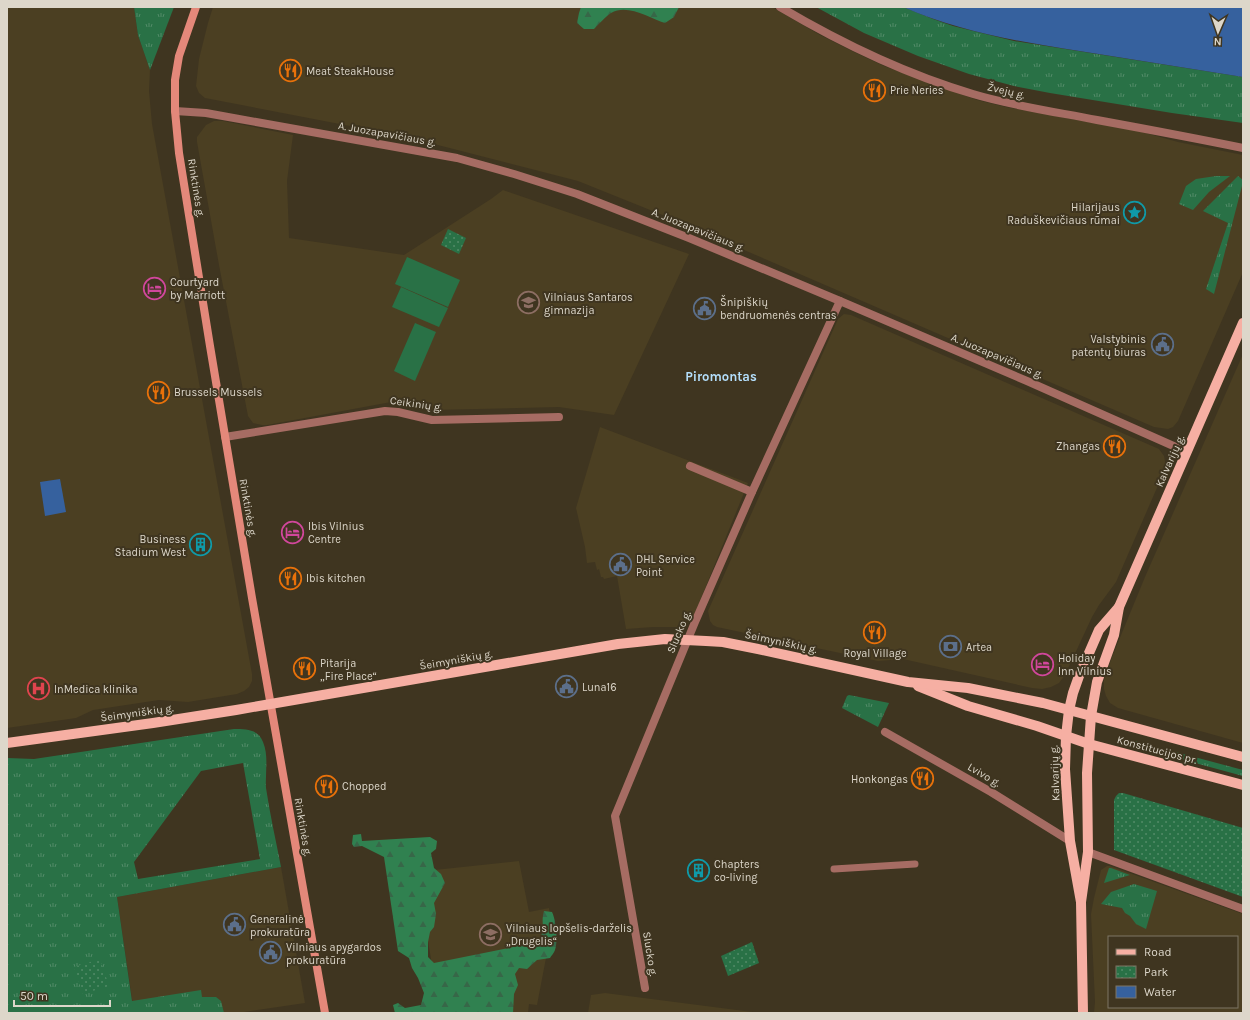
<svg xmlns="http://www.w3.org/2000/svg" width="1250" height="1020" font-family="Karla,sans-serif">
<defs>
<pattern id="grass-tufts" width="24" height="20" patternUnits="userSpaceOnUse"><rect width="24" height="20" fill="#297146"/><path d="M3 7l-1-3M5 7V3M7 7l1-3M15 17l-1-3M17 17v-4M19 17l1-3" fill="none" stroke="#528b68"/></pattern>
<pattern id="forest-firs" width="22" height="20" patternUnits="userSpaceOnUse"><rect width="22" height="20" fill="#308150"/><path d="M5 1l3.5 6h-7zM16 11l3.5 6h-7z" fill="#376748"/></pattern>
<pattern id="park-dots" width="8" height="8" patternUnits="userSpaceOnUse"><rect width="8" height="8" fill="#297146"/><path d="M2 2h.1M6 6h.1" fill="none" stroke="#528b68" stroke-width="1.8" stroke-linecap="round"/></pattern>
</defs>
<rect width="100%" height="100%" fill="#3f3520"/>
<g fill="#4b3f22" fill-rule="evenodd">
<polygon points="7,7 134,7 138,35 150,70 149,91 152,124 252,674 252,681 249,687 244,691 237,694 188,702 159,700 93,710 76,718 7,728"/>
<polygon points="213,7 772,7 820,35 854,52 884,66 977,100 1006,107 1142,132 1178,142 1243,155 1243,272 1178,421 1173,427 1168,429 1154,427 670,218 578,181 434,144 376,131 205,98 199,93 196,86 199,59 208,23"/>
<polygon points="214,121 223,121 293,135 287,181 289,238 404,255 491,199 503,190 689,254 614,415 559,407 432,410 391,402 267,425 262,425 253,423 248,416 219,265 197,142 197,137 206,125"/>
<polygon points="844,314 851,315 1159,449 1164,456 1166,467 1116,582 1099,605 1092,617 1065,675 1059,683 1051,687 1042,689 1032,688 903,659 878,661 717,627 713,625 710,621 708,611 838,319"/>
<polygon points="1243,354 1243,743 1118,708 1110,703 1106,696 1104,689 1104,680 1112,657 1145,577"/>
<polygon points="600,427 748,483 693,618 687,624 679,627 653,627 626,629 617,576 604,579 603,577 601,577 599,569 597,570 595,562 587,563 585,547 576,508"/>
<polygon points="519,861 529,912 549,908 555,947 546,958 537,1005 529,1004 528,1013 469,1013 439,1005 425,924 425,871"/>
<path d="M 1107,866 L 1110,866 L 1243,914 L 1243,1013 L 1094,1013 L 1095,1002 L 1091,914 L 1094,898 L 1101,870 ZM 1109,937 L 1237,937 L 1237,1007 L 1109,1007 Z"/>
<polygon points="281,867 305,1003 237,1013 134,1013 117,897"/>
<polygon points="605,993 760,1013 588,1013 591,995"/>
</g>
<g fill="url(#grass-tufts)" fill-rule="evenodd">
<polygon points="134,7 174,7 150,70 138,35"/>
<polygon points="816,7 903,7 933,19 953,26 1014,41 1243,77 1243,123 1172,113 1050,93 1014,86 969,74 918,56 864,33"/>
<polygon points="1216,176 1230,176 1209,192 1193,210 1179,204 1186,186 1196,179"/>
<polygon points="1238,176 1243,180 1243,182 1214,294 1206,289 1228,223 1203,211"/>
<polygon points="849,695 889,703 878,727 842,708 847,696"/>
<path d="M 234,729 C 246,729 258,729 263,742 C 269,756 265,773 266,788 C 270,815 276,841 281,867 L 117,897 L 132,1001 L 201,990 L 202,997 L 216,997 L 221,1001 L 224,1013 L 7,1013 L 7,758 L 34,759 ZM 243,763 L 260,859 L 138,879 L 134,862 L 201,771 Z"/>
<polygon points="1127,739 1243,770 1243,776 1125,744"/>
<polygon points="1109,868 1111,868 1130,875 1104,883"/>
<polygon points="1134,884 1157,891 1146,929 1136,924 1130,916 1125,913 1122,908 1101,904 1111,892"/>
</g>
<g fill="url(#forest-firs)">
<path d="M 581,7 L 679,7 L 674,17 L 665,23 C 650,18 627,3 611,13 C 605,17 599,24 594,29 L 584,29 L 577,23 L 579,13 Z"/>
<path d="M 361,834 L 362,841 L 430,837 L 437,841 L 436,849 L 431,853 L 434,868 L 441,874 L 445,883 L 434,903 L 436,914 L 434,927 L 430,932 L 428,942 L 428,957 L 434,963 L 538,942 C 547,928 540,925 544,911 L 552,912 C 556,920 558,941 555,950 C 554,953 551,956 550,958 L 537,960 L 527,969 L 519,968 L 515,974 L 518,985 L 514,994 L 513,1013 L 395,1013 L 393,1005 L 398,1003 L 405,1008 L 421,1005 L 424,993 L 418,978 L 412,968 L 409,958 L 398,951 L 384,857 L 362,846 L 354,847 L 352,844 L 353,835 Z"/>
</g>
<g fill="url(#park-dots)">
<polygon points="448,229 466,238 459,254 441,245"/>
<polygon points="1119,793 1123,793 1243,828 1243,897 1114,850 1114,800 1116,796"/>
<polygon points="752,942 759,963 728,976 721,956"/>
<polygon points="100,959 109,986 83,994 74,967"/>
</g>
<g fill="#297146">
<polygon points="407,257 460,280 448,307 395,284"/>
<polygon points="401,287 448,308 439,327 392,307"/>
<polygon points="415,323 436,332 415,381 394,371"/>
</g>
<g fill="#36619e">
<path d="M 903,7 L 1243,7 L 1243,77 C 1199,70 1155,63 1111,56 C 1041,45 969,36 903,7 Z"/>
<polygon points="60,479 66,512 45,516 40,482"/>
</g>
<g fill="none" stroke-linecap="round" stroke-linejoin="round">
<polyline stroke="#a66c63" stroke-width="7" points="834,869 915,864"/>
<g stroke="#a66c63" stroke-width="8">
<polyline points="175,111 206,113 457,158 514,174 577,194 689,238 840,301 1027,381 1187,452"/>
<polyline points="225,437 385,411 398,412 432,420 559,417"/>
<polyline points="690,466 752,492"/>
<polyline points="885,732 991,792 1070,841"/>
<polyline points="1088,852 1243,909"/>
<polyline points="645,988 615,816 695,622 752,492 840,301"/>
</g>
<path stroke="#a66c63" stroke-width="8" d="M 780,7 C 841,43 905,74 973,94 C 1013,106 1056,112 1097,120 C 1146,129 1194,138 1243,148"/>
<polyline stroke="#e4887a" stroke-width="8" points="196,7 179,56 175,80 175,111 179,153 210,346 252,598 325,1013"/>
<g stroke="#f6afa3" stroke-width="10">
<polyline points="918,686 968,706 1037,726 1089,744 1243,785"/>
<polyline points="7,743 153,723 236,710 618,644 665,639 706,641 723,642 758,649 908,682 968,688 1043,703 1243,757"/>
<polyline points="1081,902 1088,852 1087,773 1091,716 1097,682 1114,635 1119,607 1243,323"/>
<polyline points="1083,1013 1081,902 1070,841 1065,769 1066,736 1069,710 1073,693 1079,676 1099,630 1119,607"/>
</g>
</g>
<defs>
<symbol id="restaurant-ring" viewBox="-11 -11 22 22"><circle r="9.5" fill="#3f3520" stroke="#e8710a" stroke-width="1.5"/><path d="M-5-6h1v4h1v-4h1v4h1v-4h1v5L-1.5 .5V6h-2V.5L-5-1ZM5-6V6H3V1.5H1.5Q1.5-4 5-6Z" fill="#e8710a"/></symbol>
<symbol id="sight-ring" viewBox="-11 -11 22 22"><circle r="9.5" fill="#3f3520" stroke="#0f9aa8" stroke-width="1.5"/><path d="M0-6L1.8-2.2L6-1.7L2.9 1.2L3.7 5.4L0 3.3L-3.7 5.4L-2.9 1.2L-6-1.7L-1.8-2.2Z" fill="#0f9aa8"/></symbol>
<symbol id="hotel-ring" viewBox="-11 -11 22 22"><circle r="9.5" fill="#3f3520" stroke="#d1479c" stroke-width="1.5"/><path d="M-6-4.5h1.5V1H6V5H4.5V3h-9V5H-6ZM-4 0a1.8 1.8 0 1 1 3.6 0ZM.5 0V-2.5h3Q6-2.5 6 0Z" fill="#d1479c"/></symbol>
<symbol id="school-ring" viewBox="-11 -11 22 22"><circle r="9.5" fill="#3f3520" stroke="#8d6e63" stroke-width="1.5"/><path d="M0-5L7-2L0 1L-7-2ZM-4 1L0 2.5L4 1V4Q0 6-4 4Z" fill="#8d6e63"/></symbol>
<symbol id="civic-ring" viewBox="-11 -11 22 22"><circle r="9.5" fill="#3f3520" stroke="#5c6f8a" stroke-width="1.5"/><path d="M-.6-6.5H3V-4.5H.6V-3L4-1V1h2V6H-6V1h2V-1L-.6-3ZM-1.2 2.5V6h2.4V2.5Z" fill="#5c6f8a"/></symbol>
<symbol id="building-ring" viewBox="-11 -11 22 22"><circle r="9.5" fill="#3f3520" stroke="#0f9aa8" stroke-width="1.5"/><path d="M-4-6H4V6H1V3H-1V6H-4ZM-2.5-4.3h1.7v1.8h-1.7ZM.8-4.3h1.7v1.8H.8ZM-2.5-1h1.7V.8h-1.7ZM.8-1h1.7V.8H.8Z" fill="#0f9aa8"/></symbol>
<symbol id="bank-ring" viewBox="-11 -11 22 22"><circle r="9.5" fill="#3f3520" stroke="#5c6f8a" stroke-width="1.5"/><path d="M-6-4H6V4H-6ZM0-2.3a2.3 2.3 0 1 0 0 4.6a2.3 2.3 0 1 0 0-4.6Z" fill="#5c6f8a"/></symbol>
<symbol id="hospital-ring" viewBox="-11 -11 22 22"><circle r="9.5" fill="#3f3520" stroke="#e0444e" stroke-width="1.5"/><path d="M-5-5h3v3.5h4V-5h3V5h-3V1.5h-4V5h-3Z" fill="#e0444e"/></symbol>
</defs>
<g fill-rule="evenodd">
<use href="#restaurant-ring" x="278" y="58" width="25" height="25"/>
<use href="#restaurant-ring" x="862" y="78" width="25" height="25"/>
<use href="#sight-ring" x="1122" y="200" width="25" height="25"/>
<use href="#hotel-ring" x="142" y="276" width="25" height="25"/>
<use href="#school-ring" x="516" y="290" width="25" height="25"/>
<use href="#civic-ring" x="692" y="296" width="25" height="25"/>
<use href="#civic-ring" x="1150" y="332" width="25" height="25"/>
<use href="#restaurant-ring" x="146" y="380" width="25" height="25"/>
<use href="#restaurant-ring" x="1102" y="434" width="25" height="25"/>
<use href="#hotel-ring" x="280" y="520" width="25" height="25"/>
<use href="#building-ring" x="188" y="532" width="25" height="25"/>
<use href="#civic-ring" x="608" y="552" width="25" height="25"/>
<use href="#restaurant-ring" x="278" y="566" width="25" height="25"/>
<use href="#restaurant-ring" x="862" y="620" width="25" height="25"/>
<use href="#bank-ring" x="938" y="634" width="25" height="25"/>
<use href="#hotel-ring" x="1030" y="652" width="25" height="25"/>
<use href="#restaurant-ring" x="292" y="656" width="25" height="25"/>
<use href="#civic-ring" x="554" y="674" width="25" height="25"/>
<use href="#hospital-ring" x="26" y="676" width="25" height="25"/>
<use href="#restaurant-ring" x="910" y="766" width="25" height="25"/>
<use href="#restaurant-ring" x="314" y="774" width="25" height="25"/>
<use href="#building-ring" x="686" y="858" width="25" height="25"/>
<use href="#civic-ring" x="222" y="912" width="25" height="25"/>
<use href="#school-ring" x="478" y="922" width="25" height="25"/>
<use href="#civic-ring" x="258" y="940" width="25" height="25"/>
</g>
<g text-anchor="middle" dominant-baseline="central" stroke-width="4" stroke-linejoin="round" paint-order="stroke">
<g font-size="11" fill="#ddd7ca" stroke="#3f3520" text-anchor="start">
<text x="306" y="71">Meat SteakHouse</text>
<text x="890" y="90">Prie Neries</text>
<text x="1120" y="207" text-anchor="end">Hilarijaus<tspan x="1120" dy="13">Raduškevičiaus rūmai</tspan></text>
<text x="170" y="282">Courtyard<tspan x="170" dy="13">by Marriott</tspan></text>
<text x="544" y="297">Vilniaus Santaros<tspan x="544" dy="13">gimnazija</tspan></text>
<text x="720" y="302">Šnipiškių<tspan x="720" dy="13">bendruomenės centras</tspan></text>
<text x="1146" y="339" text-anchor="end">Valstybinis<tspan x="1146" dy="13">patentų biuras</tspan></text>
<text x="174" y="392">Brussels Mussels</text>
<text x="1100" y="446" text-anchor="end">Zhangas</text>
<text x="308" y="526">Ibis Vilnius<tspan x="308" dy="13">Centre</tspan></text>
<text x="186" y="539" text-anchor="end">Business<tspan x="186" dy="13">Stadium West</tspan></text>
<text x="636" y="559">DHL Service<tspan x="636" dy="13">Point</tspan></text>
<text x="306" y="578">Ibis kitchen</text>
<text x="966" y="647">Artea</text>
<text x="875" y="653" text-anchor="middle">Royal Village</text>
<text x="1058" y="658">Holiday<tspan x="1058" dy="13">Inn Vilnius</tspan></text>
<text x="320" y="663">Pitarija<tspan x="320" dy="13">„Fire Place“</tspan></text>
<text x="582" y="687">Luna16</text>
<text x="54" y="689">InMedica klinika</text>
<text x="908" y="779" text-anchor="end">Honkongas</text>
<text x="342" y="786">Chopped</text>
<text x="714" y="864">Chapters<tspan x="714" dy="13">co-living</tspan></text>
<text x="250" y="919">Generalinė<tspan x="250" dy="13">prokuratūra</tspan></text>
<text x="506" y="928">Vilniaus lopšelis-darželis<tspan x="506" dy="13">„Drugelis“</tspan></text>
<text x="286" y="947">Vilniaus apygardos<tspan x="286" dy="13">prokuratūra</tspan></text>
</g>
<g font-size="11" fill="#ddd7ca" stroke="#3f3520">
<text transform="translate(1006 91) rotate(13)">Žvejų g.</text>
<text transform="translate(387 134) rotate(10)">A. Juozapavičiaus g.</text>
<text transform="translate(196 188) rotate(81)">Rinktinės g.</text>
<text transform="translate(698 230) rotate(22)">A. Juozapavičiaus g.</text>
<text transform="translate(997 356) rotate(23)">A. Juozapavičiaus g.</text>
<text transform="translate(416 404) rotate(8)">Ceikinių g.</text>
<text transform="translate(1170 461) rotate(-66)">Kalvarijų g.</text>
<text transform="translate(248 508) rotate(80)">Rinktinės g.</text>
<text transform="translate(679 632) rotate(-67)">Slucko g.</text>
<text transform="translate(781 642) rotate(12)">Šeimyniškių g.</text>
<text transform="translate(456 660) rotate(-10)">Šeimyniškių g.</text>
<text transform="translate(137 713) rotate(-8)">Šeimyniškių g.</text>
<text transform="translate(1157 750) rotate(15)">Konstitucijos pr.</text>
<text transform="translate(1055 773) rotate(-92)">Kalvarijų g.</text>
<text transform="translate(984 775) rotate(30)">Lvivo g.</text>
<text transform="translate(303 827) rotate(80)">Rinktinės g.</text>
<text transform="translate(650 954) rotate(81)">Slucko g.</text>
</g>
<g font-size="13" font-weight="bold" fill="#b4dffc" stroke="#3f3520">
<text x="721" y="376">Piromontas</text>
</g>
</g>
<rect width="1250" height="1020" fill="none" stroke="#ddd7ca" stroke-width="16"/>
<rect x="1108" y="936" width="130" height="72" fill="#3f3520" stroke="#7e7664"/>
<rect x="1116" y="949" width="20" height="6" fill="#f6afa3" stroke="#7e7664"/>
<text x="1144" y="956" font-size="12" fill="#ddd7ca">Road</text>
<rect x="1116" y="966" width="20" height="12" fill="url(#park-dots)" stroke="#7e7664"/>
<text x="1144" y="976" font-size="12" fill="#ddd7ca">Park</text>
<rect x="1116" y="986" width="20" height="12" fill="#36619e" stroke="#7e7664"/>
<text x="1144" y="996" font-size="12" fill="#ddd7ca">Water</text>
<g transform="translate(1218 32) rotate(182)" stroke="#3f3520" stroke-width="3" paint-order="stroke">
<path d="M0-3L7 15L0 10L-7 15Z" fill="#ddd7ca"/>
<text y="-6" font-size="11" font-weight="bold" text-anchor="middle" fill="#ddd7ca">N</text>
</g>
<path d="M14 1000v6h96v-6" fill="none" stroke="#ddd7ca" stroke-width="2"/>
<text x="20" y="1000" font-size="12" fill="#ddd7ca" stroke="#3f3520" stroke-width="3" paint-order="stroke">50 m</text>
</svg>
